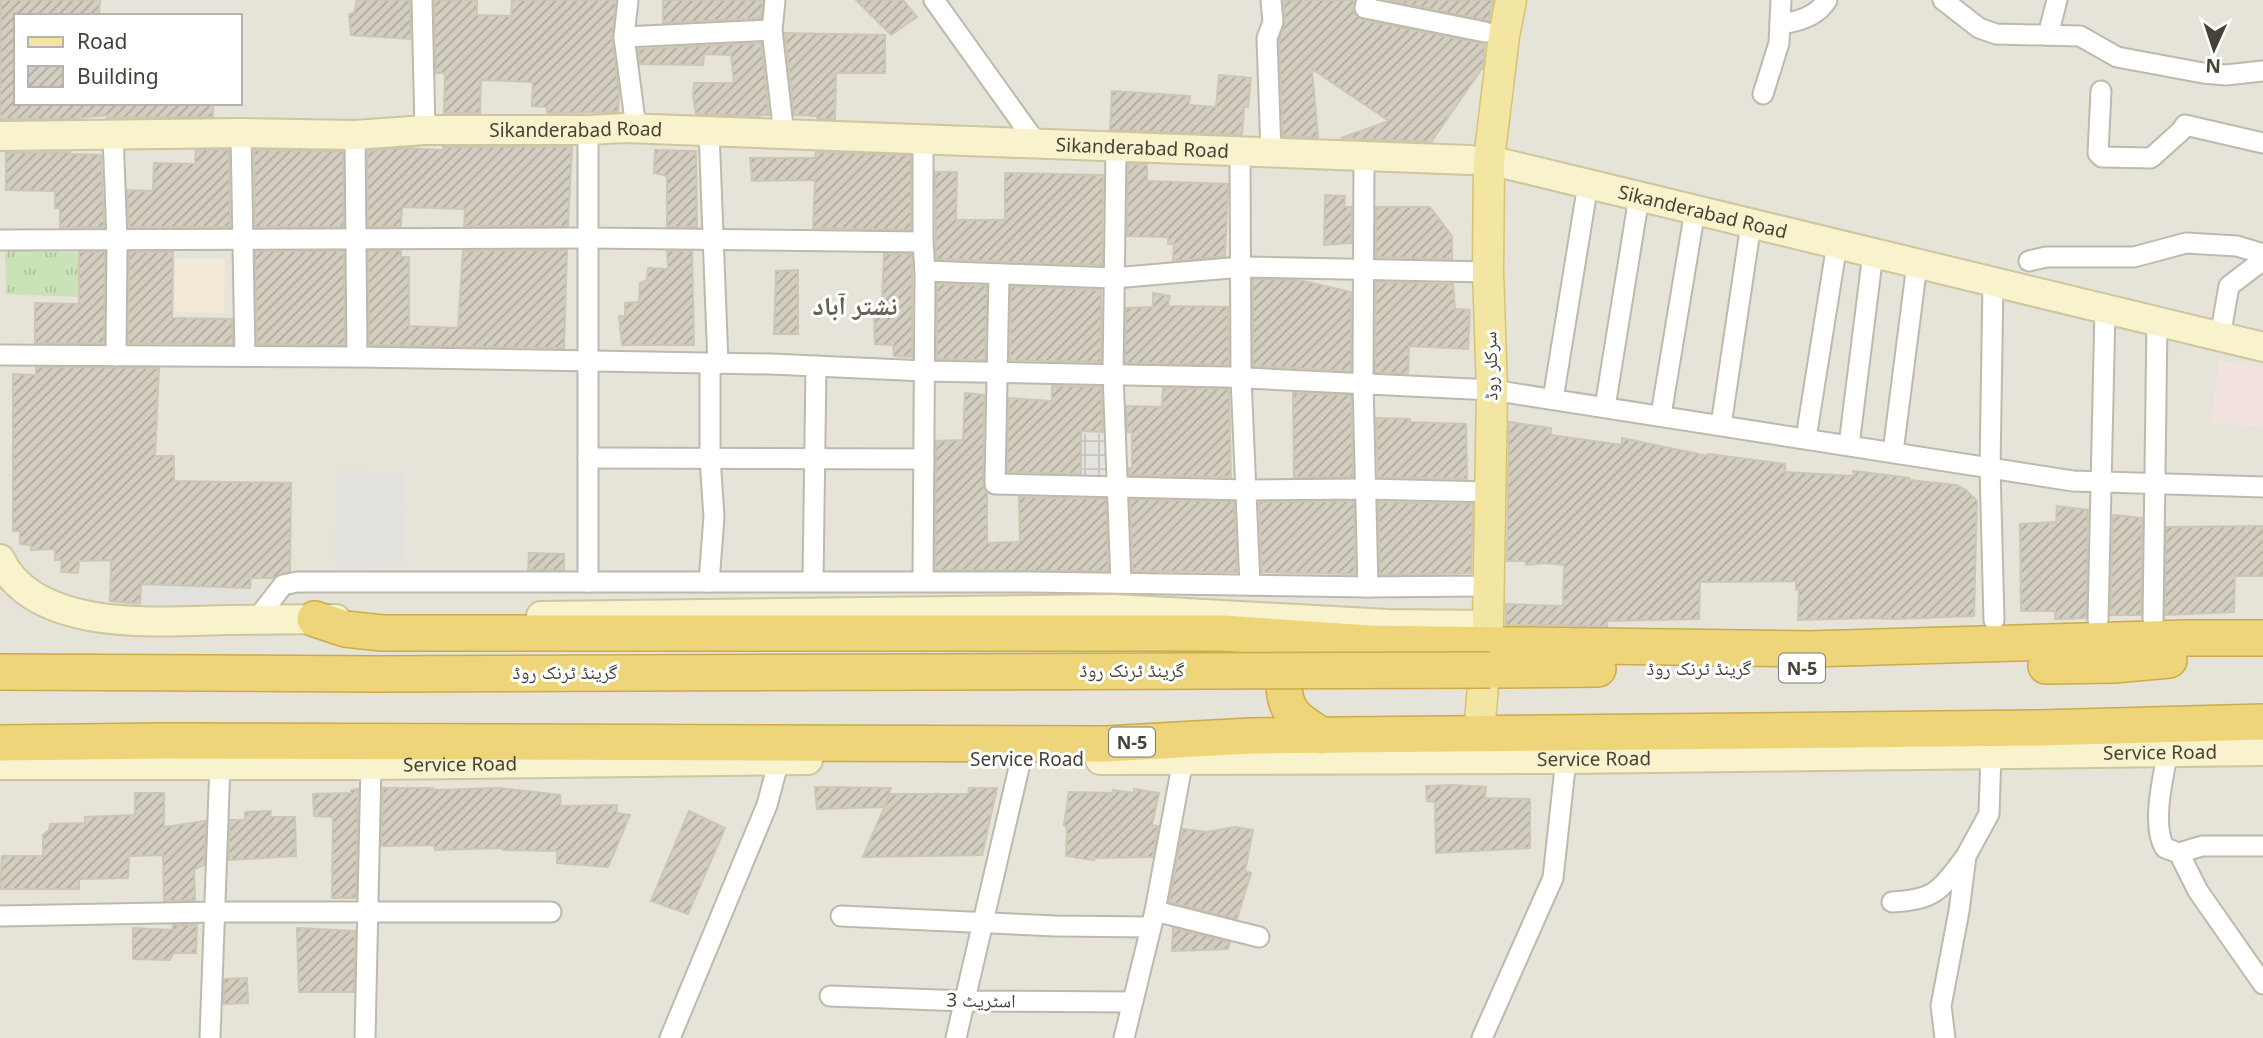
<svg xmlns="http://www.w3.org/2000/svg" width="2263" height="1038" font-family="'Noto Sans','Noto Naskh Arabic',sans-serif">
<defs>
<pattern id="industrial-grid" width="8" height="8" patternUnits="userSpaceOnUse" patternTransform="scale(1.75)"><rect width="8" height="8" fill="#e5e3de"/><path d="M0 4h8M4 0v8" fill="none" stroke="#c6c4bf"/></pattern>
<pattern id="park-tufts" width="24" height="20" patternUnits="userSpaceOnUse" patternTransform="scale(1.75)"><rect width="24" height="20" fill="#cae2b7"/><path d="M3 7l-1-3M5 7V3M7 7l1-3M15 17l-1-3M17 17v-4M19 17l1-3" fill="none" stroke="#afc39e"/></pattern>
<pattern id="building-hatch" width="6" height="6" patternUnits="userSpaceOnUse" patternTransform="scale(1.75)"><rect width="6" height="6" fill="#d3cec0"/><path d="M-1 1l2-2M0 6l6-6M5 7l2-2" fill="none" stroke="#ada99d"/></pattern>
</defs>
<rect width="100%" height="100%" fill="#f3f1e9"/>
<path fill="#e6e3d8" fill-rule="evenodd" d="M 0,0 L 2263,0 L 2263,1038 L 0,1038 ZM 16,16 L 240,16 L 240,103 L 16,103 Z"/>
<polygon fill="#f2ead7" points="175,259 225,259 224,313 175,312"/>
<polygon fill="url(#industrial-grid)" points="1063,434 1110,434 1110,479 1083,479 1082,455 1063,456"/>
<polygon fill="#f2e3de" points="2219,360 2263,367 2263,427 2211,423"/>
<polygon fill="url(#park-tufts)" points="5,250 79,253 78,297 6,294"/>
<g fill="#e2e1dd">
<polygon points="337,471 405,472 402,567 367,567 366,578 343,578 343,562 335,562"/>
<polygon points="141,584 250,588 250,602 231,601 231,617 140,615 110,601 140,603"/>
</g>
<g fill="url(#building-hatch)" stroke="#cdc6b4" stroke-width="2">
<polygon points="1,0 100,0 99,16 16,16 16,103 213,103 213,117 107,118 107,115 70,119 0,119"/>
<polygon points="357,0 410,0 411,39 351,35 349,14 354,13"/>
<polygon points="434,0 477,0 477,15 511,16 512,0 616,0 612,38 619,93 618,112 547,113 547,107 532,106 533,82 481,80 480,113 444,113 445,73 436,73"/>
<polygon points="663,0 763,0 761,18 663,23"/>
<polygon points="856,0 903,0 917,17 891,35"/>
<polygon points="1283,0 1354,0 1354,12 1363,20 1485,44 1483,67 1431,142 1341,138 1389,121 1312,69 1318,138 1283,136 1279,40 1285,21"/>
<polygon points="1387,0 1493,0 1489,21"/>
<polygon points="785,33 885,35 885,73 836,73 835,119 817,119 817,116 794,115"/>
<polygon points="761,43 769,115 760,115 760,116 696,114 693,96 694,83 734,83 731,55 704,54 703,65 640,64 638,49"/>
<polygon points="1219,75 1251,78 1248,107 1244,107 1242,135 1110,130 1112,91 1190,96 1189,105 1216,107"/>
<polygon points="443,147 572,147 568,226 464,226 465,209 402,207 401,226 368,227 367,151 404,148 443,150"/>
<polygon points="196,150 229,150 230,227 129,227 127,190 153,191 154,163 195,164"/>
<polygon points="254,150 343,151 344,227 255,227"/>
<polygon points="655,150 696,151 697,227 667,227 667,176 654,173"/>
<polygon points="70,152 70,154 101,155 104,227 60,228 60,208 55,208 55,191 6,190 6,153"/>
<polygon points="816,152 911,155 911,230 813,228 815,180 752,181 750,158 815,158"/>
<polygon points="1128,164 1147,164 1147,181 1228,184 1225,256 1173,261 1174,244 1168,244 1168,237 1127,236"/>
<polygon points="935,172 957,172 956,220 1005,220 1005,173 1103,175 1102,265 936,259"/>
<polygon points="1325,195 1345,196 1344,207 1352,207 1351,243 1324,245"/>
<polygon points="1376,207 1430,207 1452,236 1452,259 1376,257"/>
<polygon points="567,250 564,348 369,345 368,251 401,251 401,257 409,257 409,326 458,328 463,251"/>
<polygon points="255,251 344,251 345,345 257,344"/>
<polygon points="667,251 692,251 694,345 622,345 619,316 625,316 625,303 639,302 640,283 647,280 648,268 668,269"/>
<polygon points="79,252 105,252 104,343 35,343 35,303 79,304"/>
<polygon points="129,252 173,252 172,318 232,319 233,344 128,343"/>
<polygon points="884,254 912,254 912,357 894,356 893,345 875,344 874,311 882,303"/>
<polygon points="798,270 798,334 774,334 776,271"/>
<polygon points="1253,279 1299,280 1351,292 1351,371 1253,366"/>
<polygon points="1376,282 1453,284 1455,309 1470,310 1468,349 1409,346 1408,374 1375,372"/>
<polygon points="937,284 987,286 985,360 937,359"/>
<polygon points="1011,286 1101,290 1101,362 1010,360"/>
<polygon points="1153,293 1170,296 1168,306 1228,307 1229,365 1125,363 1126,308 1153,307"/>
<polygon points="36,367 159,368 155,456 174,456 174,481 291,483 290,571 273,578 251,578 250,588 141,584 140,604 110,601 111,560 79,561 78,573 61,572 62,560 55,560 55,549 31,550 31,545 20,544 20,531 13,531 13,374 36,375"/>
<polygon points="1052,386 1101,387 1103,432 1081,431 1081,474 1007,472 1009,398 1052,401"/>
<polygon points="1163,388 1229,389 1231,477 1129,475 1129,468 1132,469 1132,432 1127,432 1126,406 1162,407"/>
<polygon points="965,393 984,395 983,484 987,493 987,543 1020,542 1019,497 1106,499 1108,571 935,570 936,441 963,440"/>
<polygon points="1293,393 1351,395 1353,477 1294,477"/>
<polygon points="1376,418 1410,419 1410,422 1466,424 1467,479 1378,477"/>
<polygon points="1509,422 1551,428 1551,435 1622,445 1622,438 1708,456 1708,454 1785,464 1785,472 1854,476 1853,471 1909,478 1909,480 1956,485 1966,490 1977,501 1974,616 1895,619 1870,618 1798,620 1799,590 1796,590 1796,581 1700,582 1699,619 1607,621 1607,626 1506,625 1506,604 1563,606 1564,565 1545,563 1526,565 1526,561 1507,561"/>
<polygon points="1130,499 1234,502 1237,572 1133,571"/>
<polygon points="1354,501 1355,574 1262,572 1259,502"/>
<polygon points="1378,502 1473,504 1471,573 1380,575"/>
<polygon points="2057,506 2088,510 2086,618 2055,619 2055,611 2021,611 2020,524 2056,522"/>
<polygon points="2113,515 2142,518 2141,615 2110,615"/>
<polygon points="2263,526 2263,576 2235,576 2234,612 2165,615 2166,527"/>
<polygon points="529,553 564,554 564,570 528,570"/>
<polygon points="1453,785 1486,787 1485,798 1530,799 1530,848 1436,853 1435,802 1427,801 1426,786"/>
<polygon points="815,787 891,788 884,807 817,809"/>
<polygon points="383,788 433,788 432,790 499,788 560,795 561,806 617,805 617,813 630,815 608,867 557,863 557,851 503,850 503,848 435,850 434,845 381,846"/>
<polygon points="969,788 997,788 982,855 863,857 890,794 968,794"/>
<polygon points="358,789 356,898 332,898 333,817 314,816 313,794 351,793 351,790"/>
<polygon points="1134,789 1159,793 1152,825 1158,826 1153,857 1094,858 1094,860 1066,856 1067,828 1064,825 1069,792 1112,793 1113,790 1134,793"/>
<polygon points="135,793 164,793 164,827 206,821 204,865 194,869 195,900 164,901 163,855 129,856 128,878 79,879 79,889 0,889 2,856 43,856 43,835 49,830 50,824 85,823 85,817 135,815"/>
<polygon points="271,811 270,817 295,817 296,856 229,860 230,820 245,820 245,812"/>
<polygon points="689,811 725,828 688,914 651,901"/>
<polygon points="1235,827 1253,830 1245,871 1251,873 1237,919 1169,902 1183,829 1207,832"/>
<polygon points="173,925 197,925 196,953 173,953 170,960 133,959 133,928 172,930"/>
<polygon points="297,928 355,931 354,992 299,992"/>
<polygon points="1173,928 1230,942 1228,949 1172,951"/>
<polygon points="247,978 248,1003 224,1004 224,979"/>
</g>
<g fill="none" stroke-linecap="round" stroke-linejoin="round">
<defs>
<g id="street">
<polyline points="422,0 425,130"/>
<polyline points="628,0 624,37 636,128"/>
<polyline points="775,0 772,30 784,135"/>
<polyline points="934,0 1037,144"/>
<polyline points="1367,0 1365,8 1485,32"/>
<polyline points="1943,0 1979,28 1996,34 2080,36 2117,57 2203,73 2226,75 2263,71"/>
<path d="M 1780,24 C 1797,22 1817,17 1827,0"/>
<polyline points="2048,35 2057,0"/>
<polyline points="624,37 772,30"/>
<polyline points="2101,91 2098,153 2102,157 2151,158 2181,131 2185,125 2263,143"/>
<polyline points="1763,94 1779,43 1781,0"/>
<polyline points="588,130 588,582"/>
<polyline points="709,131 718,364"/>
<polyline points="241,133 245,356"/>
<polyline points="113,135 117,240 116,356"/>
<polyline points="355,135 357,357"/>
<polyline points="923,141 923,242 925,271 923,581"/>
<polyline points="1116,148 1113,374 1121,583"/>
<polyline points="1240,152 1241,378 1250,585"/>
<polyline points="1271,153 1267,38 1273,22 1271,0"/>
<polyline points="1364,156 1363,384 1368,587"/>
<polyline points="0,240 589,238 923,242"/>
<polyline points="2029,261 2046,257 2134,257 2186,243 2237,246 2263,254"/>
<polyline points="925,271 1114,278 1242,267 1488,272"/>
<polyline points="999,274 995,484 1246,490 1366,489 1490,492"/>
<polyline points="1993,282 1990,468 1994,620"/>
<polyline points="2220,337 2229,286 2263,260"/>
<polyline points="0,355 357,357 771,364 925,371 1226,377 1492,390 2073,481 2263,487"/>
<polyline points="1553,399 1588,184"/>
<polyline points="1605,407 1639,197"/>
<polyline points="1661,415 1695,210"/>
<polyline points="1721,425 1751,224"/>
<polyline points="1806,438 1837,244"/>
<polyline points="1849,445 1873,253"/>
<polyline points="1893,452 1917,264"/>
<polyline points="588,458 924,459"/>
<polyline points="813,581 816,366"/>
<polyline points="709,582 714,517 710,458 710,363"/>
<polyline points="256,620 283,585 297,582 1030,582 1368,587 1478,586 1489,583"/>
<polyline points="2098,620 2105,309"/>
<polyline points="2153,620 2157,321"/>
<path d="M 2168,752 C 2163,777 2151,826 2165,848 L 2179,853 L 2202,846 L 2263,846"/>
<polyline points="2179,853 2198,891 2263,984"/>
<path d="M 1892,902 C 1932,900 1940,892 1963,860"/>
<polyline points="1155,911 1259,937"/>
<polyline points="0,916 215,912 551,912"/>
<polyline points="841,916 1056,926 1151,927"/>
<polyline points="830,996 965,1001 1132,1002"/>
<polyline points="210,1038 220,764"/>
<polyline points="365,1038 371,765"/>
<polyline points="670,1038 767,805 779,760"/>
<polyline points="956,1038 1021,759"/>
<polyline points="1124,1038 1155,911 1183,760"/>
<polyline points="1482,1038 1553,878 1566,759"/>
<polyline points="1945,1038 1941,1006 1959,911 1966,856 1989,814 1991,754"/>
</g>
<g id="secondary">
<path id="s1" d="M 0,136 L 241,133 L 355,135 L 425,130 L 588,130 L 625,128 L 1470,160"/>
<path id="s2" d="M 1489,160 L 2263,347"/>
<path d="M 0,559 C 34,632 157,622 224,620 C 262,620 299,619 336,619"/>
<polyline points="541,616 1114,609 1388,624 1488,625"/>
<path id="s3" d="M 1100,760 L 1566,759 L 2263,751"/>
<path id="s4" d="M 0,765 L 371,765 L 808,760"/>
</g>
<polyline id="primary" points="1479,734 1488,625 1492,390 1488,272 1489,160 1504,36 1511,0"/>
<g id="highway">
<polyline points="315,619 345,629 382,633 1222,633 1369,643 1809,649 2186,638 2263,638"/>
<path d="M 1295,645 C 1282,661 1279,698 1294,715 C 1301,723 1313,729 1321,736"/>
<polyline points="2046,666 2114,665 2169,660"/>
<polyline points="1490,670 1598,669"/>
<polyline points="0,743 163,741 1106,744 1250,736 2040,728 2263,722"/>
</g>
</defs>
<use href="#street" stroke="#bdb9ad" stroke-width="23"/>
<use href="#secondary" stroke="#cdc69e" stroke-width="32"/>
<use href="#primary" stroke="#d7c473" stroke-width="33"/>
<use href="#highway" stroke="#cdab4a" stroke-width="38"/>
<use href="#street" stroke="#fff" stroke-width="19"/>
<use href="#secondary" stroke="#f9f3cd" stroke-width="28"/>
<use href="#primary" stroke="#f3e5a2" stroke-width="30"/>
<use href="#highway" stroke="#eed579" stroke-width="35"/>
<defs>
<polyline id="highway-bridge" points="0,672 376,674 1490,670"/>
</defs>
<use href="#highway-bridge" stroke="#cdab4a" stroke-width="38" stroke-linecap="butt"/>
<use href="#highway-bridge" stroke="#eed579" stroke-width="35"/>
</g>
<g text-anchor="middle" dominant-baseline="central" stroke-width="6" stroke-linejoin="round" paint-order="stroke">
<g fill="#fff" stroke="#7e7b74" stroke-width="2">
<rect x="1779" y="653.5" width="46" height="29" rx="5"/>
<rect x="1109" y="727.5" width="46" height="29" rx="5"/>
</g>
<g font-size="18" font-weight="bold" fill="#464238">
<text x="1802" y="668">N-5</text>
<text x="1132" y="742">N-5</text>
</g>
<g font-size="19" fill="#464238" stroke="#fff">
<text stroke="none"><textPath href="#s1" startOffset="576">Sikanderabad Road</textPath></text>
<text stroke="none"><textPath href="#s1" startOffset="1143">Sikanderabad Road</textPath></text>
<text stroke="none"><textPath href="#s2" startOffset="220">Sikanderabad Road</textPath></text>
<text transform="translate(1490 366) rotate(-91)">سرکلر روڈ</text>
<text x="1699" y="668">گرینڈ ٹرنک روڈ</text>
<text x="1132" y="670">گرینڈ ٹرنک روڈ</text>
<text x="565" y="672">گرینڈ ٹرنک روڈ</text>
<text stroke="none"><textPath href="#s3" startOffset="1060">Service Road</textPath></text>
<text stroke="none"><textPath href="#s3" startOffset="494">Service Road</textPath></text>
<text x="1027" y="759">Service Road</text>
<text stroke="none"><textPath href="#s4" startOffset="460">Service Road</textPath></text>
<text transform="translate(981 1000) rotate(1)">اسٹریٹ 3</text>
</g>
<g font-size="26" font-weight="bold" fill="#676151" stroke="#fff">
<text x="855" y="305">نشتر آباد</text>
</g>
</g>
<rect x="14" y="14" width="228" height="91" fill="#ffffff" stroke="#b5b3af" stroke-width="2"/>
<rect x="28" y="37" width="35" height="10" fill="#f3e5a2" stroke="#b5b3af" stroke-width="2"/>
<text x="77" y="49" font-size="21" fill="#464238">Road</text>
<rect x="28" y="66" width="35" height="21" fill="url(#building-hatch)" stroke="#b5b3af" stroke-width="2"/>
<text x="77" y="84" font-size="21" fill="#464238">Building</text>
<g transform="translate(2214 49) rotate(183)" stroke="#ffffff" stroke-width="5" paint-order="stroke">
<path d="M0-5L12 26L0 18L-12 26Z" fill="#464238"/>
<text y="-10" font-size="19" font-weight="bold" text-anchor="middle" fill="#464238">N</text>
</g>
</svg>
